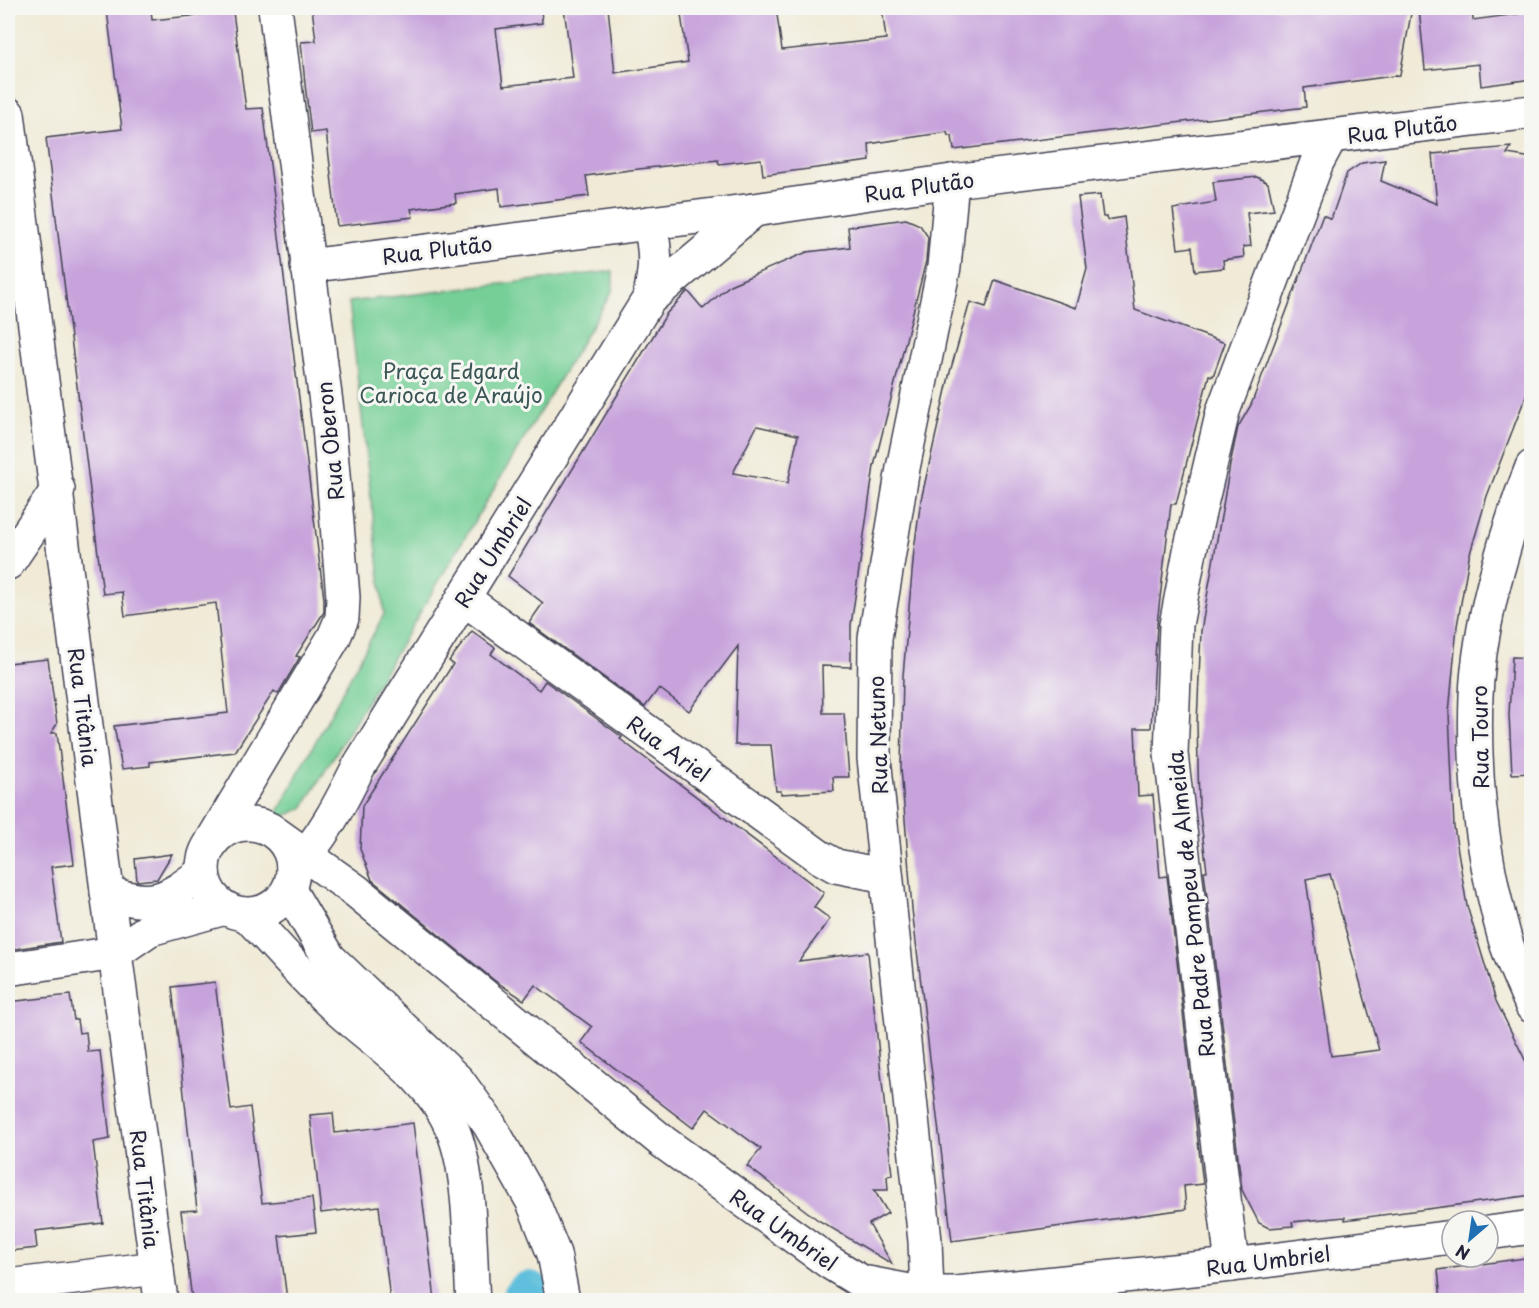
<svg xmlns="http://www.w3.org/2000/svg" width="1539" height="1308" font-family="'Playpen Sans',sans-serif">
<rect width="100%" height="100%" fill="#f6f6f2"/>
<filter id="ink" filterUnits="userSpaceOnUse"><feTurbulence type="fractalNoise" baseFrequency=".0167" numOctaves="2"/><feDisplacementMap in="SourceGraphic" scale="12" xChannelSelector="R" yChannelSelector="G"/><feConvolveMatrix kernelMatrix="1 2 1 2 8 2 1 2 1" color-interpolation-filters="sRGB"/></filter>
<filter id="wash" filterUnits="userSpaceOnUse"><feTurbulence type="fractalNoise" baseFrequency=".008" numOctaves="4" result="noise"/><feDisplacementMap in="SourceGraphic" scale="24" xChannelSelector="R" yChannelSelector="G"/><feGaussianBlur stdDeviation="1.35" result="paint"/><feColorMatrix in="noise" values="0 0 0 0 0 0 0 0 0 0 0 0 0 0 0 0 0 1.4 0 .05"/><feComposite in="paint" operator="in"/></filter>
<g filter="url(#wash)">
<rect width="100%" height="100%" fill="#f0ead6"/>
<polygon fill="#75cf96" stroke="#4c7868" stroke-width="1.5" points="613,271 613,290 303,808 273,821 384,614 349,302"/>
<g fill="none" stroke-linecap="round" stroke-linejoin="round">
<polyline stroke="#5ebfdc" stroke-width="52" points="529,1297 529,1300"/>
</g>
<g id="blocks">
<g fill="#c7a3dc" fill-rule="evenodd">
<polygon points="135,8 151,8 152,20 201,15 200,8 227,8 228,13 233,12 246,109 263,108 324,599 324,612 296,656 300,657 278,694 274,691 235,752 150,762 150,766 122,769 114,726 228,713 216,603 125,616 122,592 103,594 46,138 122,129 107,11"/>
<polygon points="312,8 541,8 542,23 496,29 503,86 573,78 564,8 608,8 615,73 688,62 680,8 776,8 782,50 886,39 882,8 1412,8 1400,75 1304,88 1306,107 954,150 952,136 948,136 947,132 869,144 870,161 763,175 761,159 719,164 718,160 630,170 586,176 589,196 501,207 499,188 455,194 456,203 411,209 413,217 337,226 326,131 311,133 305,84 301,42 316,41"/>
<polygon points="1419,8 1472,8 1473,20 1532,12 1532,79 1481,86 1479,64 1425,70"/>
<path d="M 1511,147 L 1507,154 L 1532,158 L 1532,380 L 1487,496 L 1469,557 L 1457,626 L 1449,713 L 1454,827 L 1467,906 L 1496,1001 L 1532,1074 L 1532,1195 L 1345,1220 L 1345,1217 L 1292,1222 L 1293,1226 L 1269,1228 L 1259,1223 L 1242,1190 L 1204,871 L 1207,871 L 1199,806 L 1197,723 L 1201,631 L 1230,465 L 1238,427 L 1251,405 L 1323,215 L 1331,219 L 1347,173 L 1362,163 L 1385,160 L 1381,181 L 1437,204 L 1432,154 ZM 1330,874 L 1379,1050 L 1331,1056 L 1306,879 Z"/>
<polygon points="1257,177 1268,183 1274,210 1247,213 1251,246 1243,247 1244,257 1223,260 1224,268 1195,271 1192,247 1178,249 1173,209 1216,202 1213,182"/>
<polygon points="1100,195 1103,217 1107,217 1107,220 1124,217 1135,310 1225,343 1213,376 1209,375 1176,504 1171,504 1157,624 1151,728 1135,728 1138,796 1153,795 1160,877 1167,876 1203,1184 1184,1186 1186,1209 952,1241 912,909 901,768 903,676 914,550 921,500 950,372 970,302 986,307 995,280 1076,308 1087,269 1078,197"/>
<path d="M 906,219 L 920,225 L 928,237 L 926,261 L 874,466 L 851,625 L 851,667 L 822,666 L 823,713 L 844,713 L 849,777 L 833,777 L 834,791 L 781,794 L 781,791 L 776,791 L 771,745 L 735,745 L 738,646 L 689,711 L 659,688 L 645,707 L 529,623 L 543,603 L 508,576 L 667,313 L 688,291 L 703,309 L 730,285 L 807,252 L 850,247 L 848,227 ZM 757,426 L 798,435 L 788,483 L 733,473 Z"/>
<polygon points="472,631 495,648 491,654 539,690 545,681 622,737 620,739 824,893 814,907 830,919 799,961 868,952 892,1175 887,1176 888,1190 874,1190 888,1213 869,1224 892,1264 818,1220 747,1166 761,1149 707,1109 693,1128 581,1042 592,1027 535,985 524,1000 495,981 372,880 360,849 362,806 453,664 449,661"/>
<polygon points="1512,657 1532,658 1532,773 1512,774 1509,715"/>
<polygon points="48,659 57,724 51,733 57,733 74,864 51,867 61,942 8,950 8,663"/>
<polygon points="172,854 157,879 137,881 135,859"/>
<polygon points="215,982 231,1110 250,1107 262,1203 312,1198 316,1232 279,1236 287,1300 192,1300 181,1211 197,1210 172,987"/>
<polygon points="70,995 74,1020 77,1020 79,1033 86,1032 88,1052 100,1051 110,1139 93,1142 103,1223 35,1231 37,1248 10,1251 8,1228 8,1002"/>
<polygon points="333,1113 335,1133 413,1123 435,1300 390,1300 379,1206 321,1213 310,1115"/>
<polygon points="1532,1257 1532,1300 1441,1300 1438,1270"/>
</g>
</g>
</g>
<g filter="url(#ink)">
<use href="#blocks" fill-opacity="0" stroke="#414052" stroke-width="1.5"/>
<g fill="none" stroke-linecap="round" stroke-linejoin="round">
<defs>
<g id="street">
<path d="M 649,223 C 657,251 656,271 649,299"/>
<polyline points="307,266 754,210 952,181 1532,112"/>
<path d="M 1532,467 C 1505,535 1479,623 1476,696 C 1473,777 1483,861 1505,939 C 1512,962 1523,984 1532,1006"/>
<polyline points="8,563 58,489"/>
<polyline points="463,598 820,857 836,866 886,876"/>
<polyline points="279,836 356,891 663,1142 829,1262 862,1282 920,1293 956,1293 1232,1265 1452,1237"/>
<polyline points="212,841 334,637 342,618 343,597 329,426 275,8"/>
<path d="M 293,869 C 322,840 341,802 359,766 L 649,299 L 754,210"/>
<polyline points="8,969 115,953 161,1300"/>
<polyline points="1488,1233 1532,1227"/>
<polyline points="1232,1265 1171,754 1176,625 1190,551 1223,411 1317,162 1331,136"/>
<polyline points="8,1286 157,1268"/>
<polyline points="927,1292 925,1241 874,758 875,638 903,468 944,267 952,181"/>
</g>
<g id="secondary">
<polyline points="8,114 115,953"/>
<circle cx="248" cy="869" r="45"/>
<polyline points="289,890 329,958 458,1081 489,1124 533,1202 554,1254 563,1300"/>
<path d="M 107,892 C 153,909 166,900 203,872"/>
<path d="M 247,915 C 277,946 306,981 339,1010 C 379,1046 430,1077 452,1128 C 472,1175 469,1249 473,1300"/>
<polyline points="115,953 150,929 225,908"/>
</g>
</defs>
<use href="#street" stroke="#414052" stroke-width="36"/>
<use href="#secondary" stroke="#414052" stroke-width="36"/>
<use href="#street" stroke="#fff" stroke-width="33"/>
<use href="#secondary" stroke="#fff" stroke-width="33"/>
</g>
</g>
<g text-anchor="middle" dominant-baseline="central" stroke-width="6" stroke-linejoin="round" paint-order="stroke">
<g font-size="21" fill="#22223b" stroke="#f6f6f2">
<text transform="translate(1402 128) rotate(-7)">Rua Plutão</text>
<text transform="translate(919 186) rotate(-8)">Rua Plutão</text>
<text transform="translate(437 249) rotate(-7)">Rua Plutão</text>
<text transform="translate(329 441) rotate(-96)">Rua Oberon</text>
<text transform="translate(492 552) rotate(-58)">Rua Umbriel</text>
<text transform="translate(84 707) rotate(83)">Rua Titânia</text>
<text transform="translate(877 735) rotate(-92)">Rua Netuno</text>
<text transform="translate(1479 737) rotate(-91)">Rua Touro</text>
<text transform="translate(669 748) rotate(36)">Rua Ariel</text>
<text transform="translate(1190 904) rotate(-96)">Rua Padre Pompeu de Almeida</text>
<text transform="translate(146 1189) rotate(83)">Rua Titânia</text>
<text transform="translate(784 1229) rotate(35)">Rua Umbriel</text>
<text transform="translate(1268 1260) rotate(-7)">Rua Umbriel</text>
</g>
<g font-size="21" fill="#3b5656" stroke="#f6f6f2">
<text x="451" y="370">Praça Edgard<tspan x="451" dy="24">Carioca de Araújo</tspan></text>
</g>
</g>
<rect width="1539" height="1308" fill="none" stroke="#f6f6f2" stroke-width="30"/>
<g transform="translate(1470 1239) rotate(209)"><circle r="28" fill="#f6f6f2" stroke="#a1a1a9" stroke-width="1.5"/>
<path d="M0-4.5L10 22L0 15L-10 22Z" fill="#1f6fb2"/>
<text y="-9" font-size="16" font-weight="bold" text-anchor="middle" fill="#22223b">N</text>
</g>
</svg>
